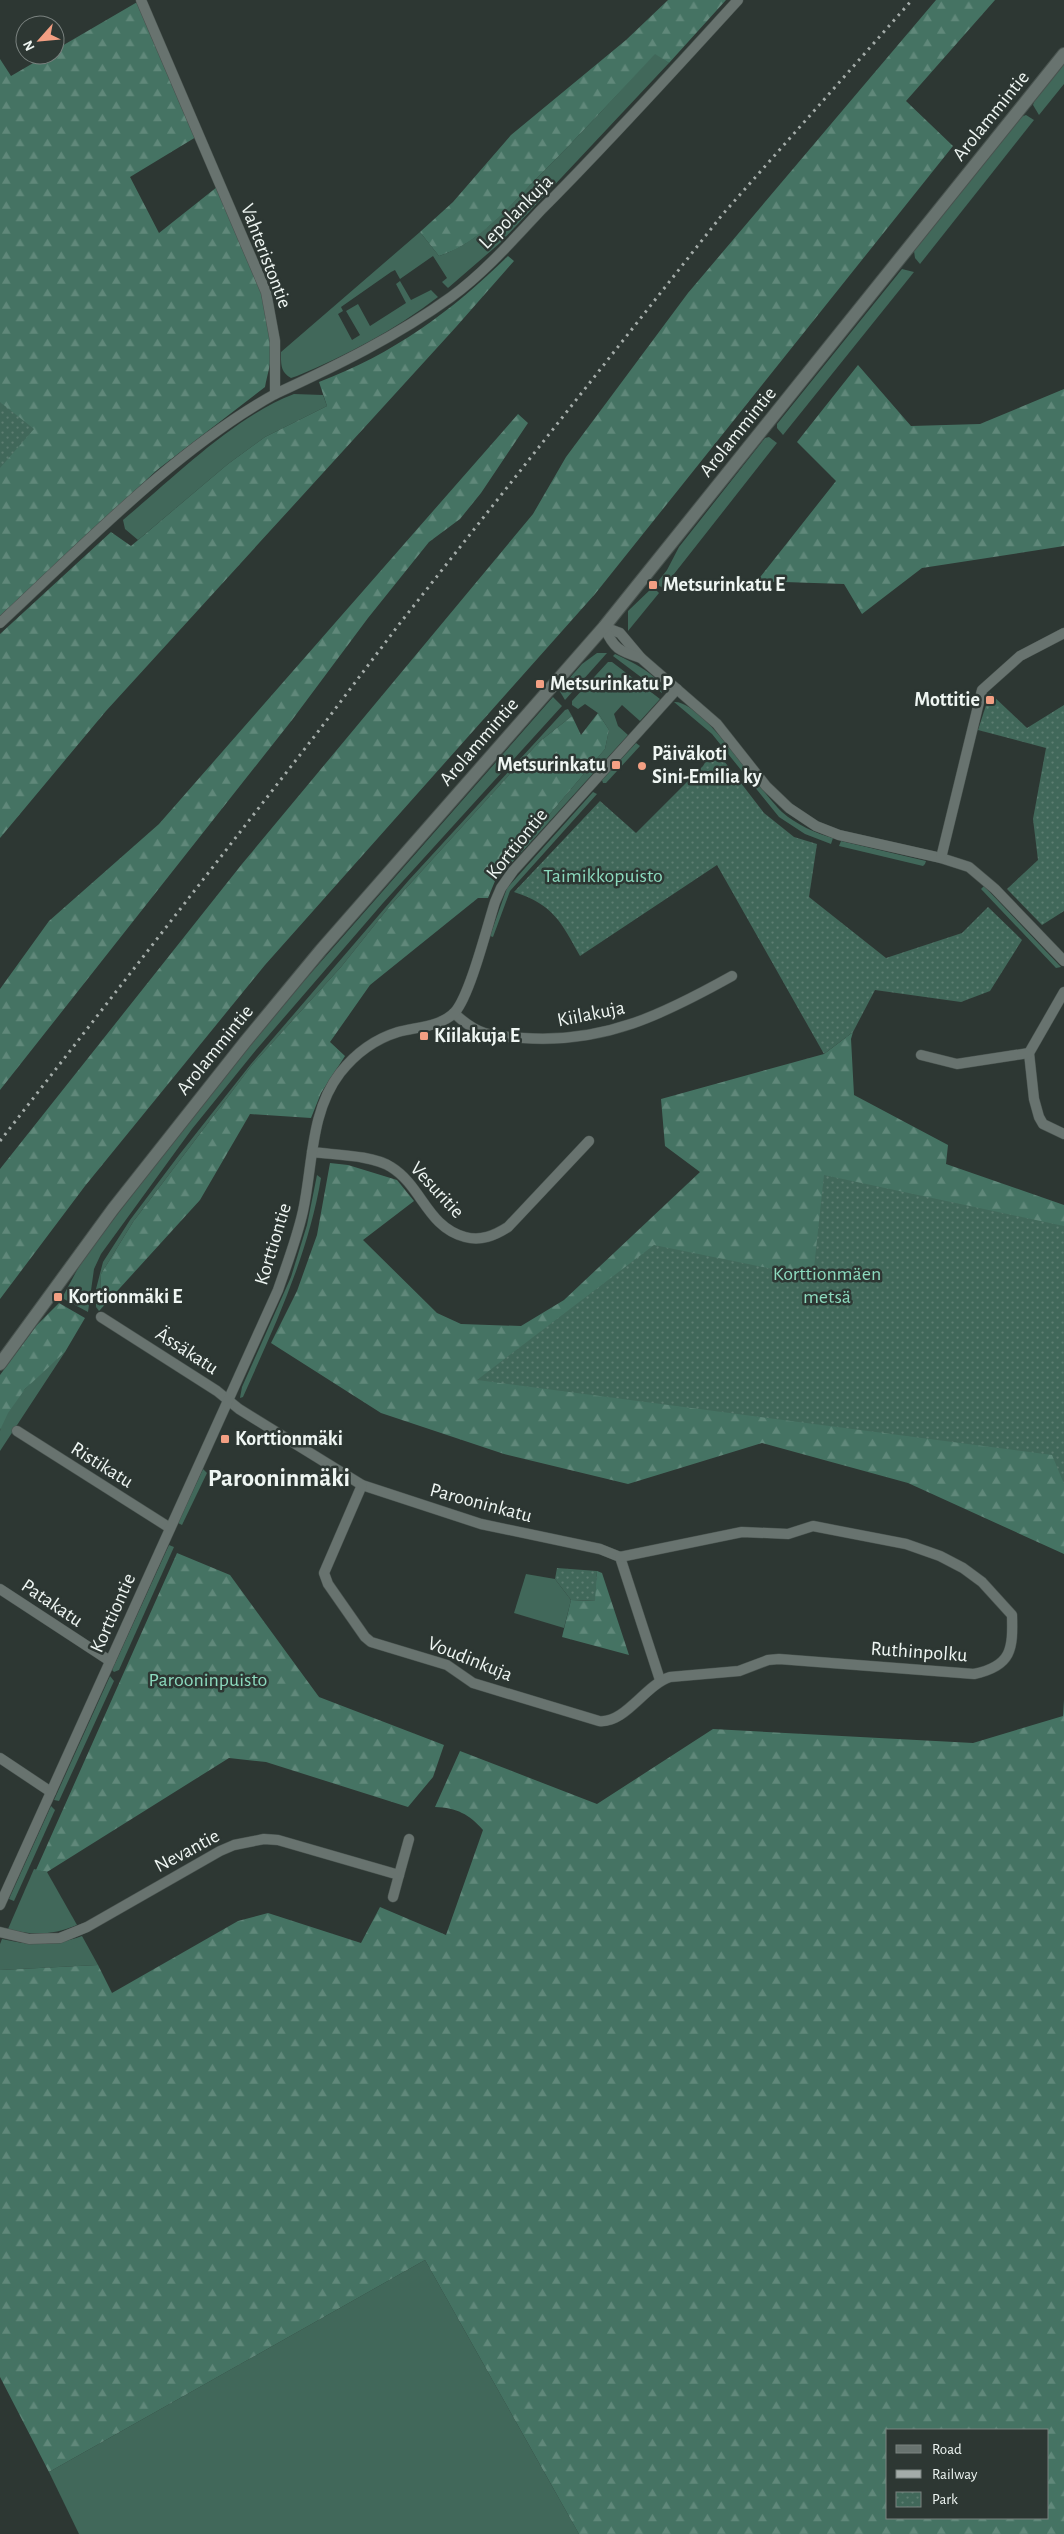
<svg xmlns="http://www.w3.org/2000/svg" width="1064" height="2534" font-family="'Alegreya Sans',sans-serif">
<defs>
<pattern id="forest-firs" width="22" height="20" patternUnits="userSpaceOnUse" patternTransform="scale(1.25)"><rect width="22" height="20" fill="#457363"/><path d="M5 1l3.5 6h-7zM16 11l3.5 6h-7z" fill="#60887a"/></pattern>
<pattern id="park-dots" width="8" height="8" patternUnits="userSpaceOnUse" patternTransform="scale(1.25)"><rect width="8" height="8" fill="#41685a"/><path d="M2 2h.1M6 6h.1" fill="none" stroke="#5d7e72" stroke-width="1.8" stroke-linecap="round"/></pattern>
</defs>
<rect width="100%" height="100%" fill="#2d3733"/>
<g fill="#41685a">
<path d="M 655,53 L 669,63 L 500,243 L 448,288 L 442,282 L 447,278 L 433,256 L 400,279 L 395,270 L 391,272 L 341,307 L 343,311 L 338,314 L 352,340 L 360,335 L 346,311 L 358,304 L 370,326 L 406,303 L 396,284 L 400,281 L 411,300 L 431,290 L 438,297 C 395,330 347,355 297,376 L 291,378 C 280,372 281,363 281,352 L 420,232 L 439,256 C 478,244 509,206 537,178 C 577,138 616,96 655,53 Z"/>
<polygon points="1064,63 1064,84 1039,115 1033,105 1035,99"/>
<polygon points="1026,115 1034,120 920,264 915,258 914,251 1021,117"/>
<polygon points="902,269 914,272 783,435 777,428 777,424"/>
<path d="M 294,394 L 323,395 L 327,406 L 265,437 L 228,464 L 138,540 L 125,529 L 123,520 C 172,479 235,416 294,394 Z"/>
<polygon points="769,437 777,443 663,588 656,584 667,570 679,547 765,438"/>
<polygon points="653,587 659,593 628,631 628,611"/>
<polygon points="597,653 607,653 565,700 559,690 582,664"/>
<path d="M 615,654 C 628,660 665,677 662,693 L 613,656 Z"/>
<polygon points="608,662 612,662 660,699 640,721 622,705 614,714 618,726 628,735 529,844 549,815 605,749 609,730 598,713 585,704 578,709 572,705 572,701"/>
<polygon points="553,697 562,706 383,903 256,1050 192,1129 101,1254 94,1269 88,1312 62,1298 83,1259 214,1089 304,981"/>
<path d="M 674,702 C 703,700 759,791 782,812 C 797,825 815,833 833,838 L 831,844 L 805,834 L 779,817 L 712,734 Z"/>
<polygon points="568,709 572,716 539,742 389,907 341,967 252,1065 133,1222 101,1274 99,1311 96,1307 96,1289 103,1262 130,1220 179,1155 251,1064 409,880 565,710"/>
<polygon points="636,743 640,746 606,783 603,783 602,780"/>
<polygon points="593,792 597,794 510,891 493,937 490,936 507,888"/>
<polygon points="841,841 926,861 925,864 923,866 839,846"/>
<polygon points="984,886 1061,967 1056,968 981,889"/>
<path d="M 317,1175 L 321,1178 C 308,1256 275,1325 243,1397 L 240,1398 L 242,1387 L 291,1277 L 307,1225 Z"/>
<path d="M 65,1352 L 0,1451 C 0,1444 0,1437 0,1431 C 5,1401 44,1371 65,1352 Z"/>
<polygon points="203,1469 207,1473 182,1525 178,1523"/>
<polygon points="169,1545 174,1547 119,1670 114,1672 112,1670"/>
<polygon points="526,1574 555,1579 571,1600 564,1628 514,1613"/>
<polygon points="110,1676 114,1681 59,1801 54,1800"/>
<polygon points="51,1806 55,1810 14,1901 9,1899"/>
<path d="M 34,1869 L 47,1872 L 77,1925 C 53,1935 33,1936 8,1929 Z"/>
<path d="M 82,1936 L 98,1965 L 0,1970 L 0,1944 L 2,1939 C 31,1946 54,1946 82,1936 Z"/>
<polygon points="425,2260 579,2534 79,2534 49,2472"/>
</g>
<g fill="url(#forest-firs)" fill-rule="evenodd">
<path d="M 668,0 L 726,0 L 669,63 L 655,54 C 616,96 577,138 537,178 C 509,207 478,244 439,256 L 420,232 L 453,202 L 511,135 L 626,40 Z"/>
<polygon points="936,0 995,0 906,101 953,146 595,594 265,965 85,1186 0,1299 0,1169 242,864 533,514 566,457 688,293"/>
<path d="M 139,1 L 196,137 L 130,177 L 159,233 L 217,187 C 238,236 274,298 271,353 C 271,364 267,376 265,387 L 157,470 L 0,616 L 0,59 L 11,76 L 47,55 L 55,55 L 55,50 Z"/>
<path d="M 508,256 L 514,261 L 456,327 L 106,711 L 0,838 L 0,634 L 111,532 L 131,546 L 228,464 L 265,437 L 327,406 L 319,382 C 393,354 451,312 508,256 Z"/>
<polygon points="858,365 911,426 980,424 1064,389 1064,546 922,568 862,614 844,584 757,581 836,481 797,442"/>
<polygon points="518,414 528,423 481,493 460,519 429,542 368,618 292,720 0,1090 0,989 49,921 159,824"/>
<polygon points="598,713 609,730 605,749 549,815 529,844 495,881 488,898 478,898 370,985 330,1042 345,1056 321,1093 311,1118 250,1114 200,1200 99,1311 101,1274 133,1222 252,1065 341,967 389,907 539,742 572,716 581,735"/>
<polygon points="853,1032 851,1039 854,1095 948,1145 946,1164 1064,1205 1064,1554 908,1483 762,1443 628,1484 504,1454 381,1413 271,1343 297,1291 317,1235 330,1163 348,1165 397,1180 414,1201 363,1240 437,1313 461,1324 521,1326 564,1300 700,1172 665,1146 661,1099 824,1054"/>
<polygon points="59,1303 85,1318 65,1352 25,1389 8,1413 0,1430 0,1375 37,1325"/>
<polygon points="177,1553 230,1575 319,1697 444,1745 433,1777 408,1807 266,1762 229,1758 47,1872 36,1870"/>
<polygon points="597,1571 602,1573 629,1655 562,1637 571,1600 594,1601"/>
<path d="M 1064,1700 L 1064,2534 L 579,2534 L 425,2260 L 49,2472 L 0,2377 L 0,1970 L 98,1965 L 112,1993 L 238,1921 L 268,1913 L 361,1943 L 380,1907 L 446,1935 L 483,1830 C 469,1814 457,1808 435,1807 L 460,1751 L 597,1804 L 713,1729 L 973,1743 L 1063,1716 ZM 888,2430 L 1048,2430 L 1048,2518 L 888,2518 Z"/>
</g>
<g fill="url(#park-dots)">
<polygon points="0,402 34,429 0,468"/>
<polygon points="990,693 1027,728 1064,705 1064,911 1042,925 1007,889 1038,860 1033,819 1046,748 978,730"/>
<path d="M 714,748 L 764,813 L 794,837 L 817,844 L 809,897 L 886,958 L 962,933 L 988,907 L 1022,940 L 990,991 L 961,1002 L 875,990 L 853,1032 L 824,1054 L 717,865 L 580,956 C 561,922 554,905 514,892 L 600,801 L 636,833 L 703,766 Z"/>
<polygon points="824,1175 1064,1226 1064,1484 1052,1455 477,1380 654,1245 813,1277"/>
<polygon points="557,1568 597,1571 595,1601 571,1600 555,1579"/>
</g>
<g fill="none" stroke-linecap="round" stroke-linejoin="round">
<defs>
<g id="minor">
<path d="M 275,394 C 336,366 397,336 451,297 C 484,273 513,240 541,210 C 609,142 673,71 738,0"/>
<path d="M 0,623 C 84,545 176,449 275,394 L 275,341 L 266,292 L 141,0"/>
<polyline points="604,627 620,633 641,658 717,724 766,786 789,808 816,826 839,835 941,858 969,867 995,889 1064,961"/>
<path d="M 604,627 C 614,649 619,651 641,658"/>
<polyline points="941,858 982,690 1020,656 1064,633"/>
<polyline points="1064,992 1029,1053 1034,1099 1039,1117 1043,1124 1064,1134"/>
<path d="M 454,1013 C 478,1036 491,1036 523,1038 C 604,1044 664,1014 732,976"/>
<polyline points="921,1055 957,1064 1029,1053"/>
<path d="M 312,1152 C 334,1155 373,1155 391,1167 C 422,1186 427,1227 465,1237 C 481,1241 494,1236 508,1227 L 589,1141"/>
<polyline points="101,1317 217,1391 239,1409 362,1485 481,1524 600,1549 620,1557 660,1680"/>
<polyline points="17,1431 170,1528"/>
<path d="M 362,1485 L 324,1573 L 328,1584 L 365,1637 L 371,1642 L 447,1665 L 473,1683 L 599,1721 C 625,1724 645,1685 670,1677 L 739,1671 L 768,1660 L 779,1659 L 974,1674 C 1012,1666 1013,1649 1012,1615 L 982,1582 L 963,1568 L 940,1556 L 906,1544 L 813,1526 L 788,1534 L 742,1532 L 620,1557"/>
<polyline points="0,1589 110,1661"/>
<polyline points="0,1758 51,1792"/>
<polyline points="393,1897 399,1875"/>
<path d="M 0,1905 L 278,1290 C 287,1264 297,1238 303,1211 C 313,1165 310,1112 340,1073 C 355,1054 375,1039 398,1032 C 416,1027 441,1027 455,1012 C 470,995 487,927 495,902 L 501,888 L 513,871 L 677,689"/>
<polyline points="0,1932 29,1939 60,1938 87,1927 220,1851 234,1845 264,1839 278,1840 399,1875 409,1839"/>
</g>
<polyline id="tertiary" points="0,1364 113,1209 245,1042 321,950 604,627 1064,54"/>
</defs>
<use href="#minor" stroke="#49534f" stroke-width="11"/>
<use href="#tertiary" stroke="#49534f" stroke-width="14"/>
<use href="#minor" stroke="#68736f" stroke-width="10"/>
<use href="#tertiary" stroke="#68736f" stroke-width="12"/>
<polyline stroke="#a4aca9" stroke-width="3" stroke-dasharray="2.5 5" stroke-linecap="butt" points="0,1141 317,733 397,627 722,215 912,0"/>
</g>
<g fill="#f39f83" stroke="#2d3733" stroke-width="2">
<rect x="648" y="580" width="10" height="10" rx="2.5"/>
<rect x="535" y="679" width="10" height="10" rx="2.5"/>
<rect x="985" y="695" width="10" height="10" rx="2.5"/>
<rect x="611" y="760" width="10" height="10" rx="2.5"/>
<circle cx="642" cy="766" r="5"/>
<rect x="419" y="1031" width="10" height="10" rx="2.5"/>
<rect x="53" y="1292" width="10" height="10" rx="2.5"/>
<rect x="220" y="1434" width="10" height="10" rx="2.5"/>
</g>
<g text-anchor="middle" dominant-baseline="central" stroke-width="5" stroke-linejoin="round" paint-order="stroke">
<g font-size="20" fill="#eff6f3" stroke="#2d3733">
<text transform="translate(991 116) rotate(-51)">Arolammintie</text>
<text transform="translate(516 212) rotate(-45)">Lepolankuja</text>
<text transform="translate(266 256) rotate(69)">Vahteristontie</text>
<text transform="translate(738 432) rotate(-51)">Arolammintie</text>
<text transform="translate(479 742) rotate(-49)">Arolammintie</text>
<text transform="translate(517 844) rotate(-51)">Korttiontie</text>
<text transform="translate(591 1014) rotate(-11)">Kiilakuja</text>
<text transform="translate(215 1050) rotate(-51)">Arolammintie</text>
<text transform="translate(437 1190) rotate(47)">Vesuritie</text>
<text transform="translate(273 1244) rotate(-73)">Korttiontie</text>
<text transform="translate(187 1351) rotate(33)">Ässäkatu</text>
<text transform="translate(102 1465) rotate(32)">Ristikatu</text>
<text transform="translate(481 1503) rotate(15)">Parooninkatu</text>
<text transform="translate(52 1603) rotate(34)">Patakatu</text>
<text transform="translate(113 1613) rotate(-66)">Korttiontie</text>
<text transform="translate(919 1652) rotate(4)">Ruthinpolku</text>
<text transform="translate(470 1659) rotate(22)">Voudinkuja</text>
<text transform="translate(187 1851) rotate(-28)">Nevantie</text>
</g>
<g font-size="20" font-weight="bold" fill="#eff6f3" stroke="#2d3733" text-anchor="start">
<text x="663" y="585">Metsurinkatu E</text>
<text x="550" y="684">Metsurinkatu P</text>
<text x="980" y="700" text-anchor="end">Mottitie</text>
<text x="652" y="754">Päiväkoti<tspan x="652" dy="23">Sini-Emilia ky</tspan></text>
<text x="606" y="765" text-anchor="end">Metsurinkatu</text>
<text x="434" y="1036">Kiilakuja E</text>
<text x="68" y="1297">Kortionmäki E</text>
<text x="235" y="1439">Korttionmäki</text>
</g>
<g font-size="20" fill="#8cdabe" stroke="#2d3733">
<text x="603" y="876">Taimikkopuisto</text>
<text x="827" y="1274">Korttionmäen<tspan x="827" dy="23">metsä</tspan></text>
<text x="208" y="1680">Parooninpuisto</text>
</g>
<g font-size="25" font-weight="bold" fill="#eff6f3" stroke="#2d3733">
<text x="279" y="1478">Parooninmäki</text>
</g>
</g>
<rect x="886" y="2429" width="162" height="90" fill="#2d3733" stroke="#7b8380"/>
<rect x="896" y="2445" width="25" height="8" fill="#68736f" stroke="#7b8380"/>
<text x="932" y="2454" font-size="15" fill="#eff6f3">Road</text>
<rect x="896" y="2470" width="25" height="8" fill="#a4aca9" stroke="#7b8380"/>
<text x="932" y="2479" font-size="15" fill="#eff6f3">Railway</text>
<rect x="896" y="2492" width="25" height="15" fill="url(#park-dots)" stroke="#7b8380"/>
<text x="932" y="2504" font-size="15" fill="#eff6f3">Park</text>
<g transform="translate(40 40) rotate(243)"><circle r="24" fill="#2d3733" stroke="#7b8380"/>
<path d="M0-4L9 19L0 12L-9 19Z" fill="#f39f83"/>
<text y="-8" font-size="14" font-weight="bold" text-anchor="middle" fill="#eff6f3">N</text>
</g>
</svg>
